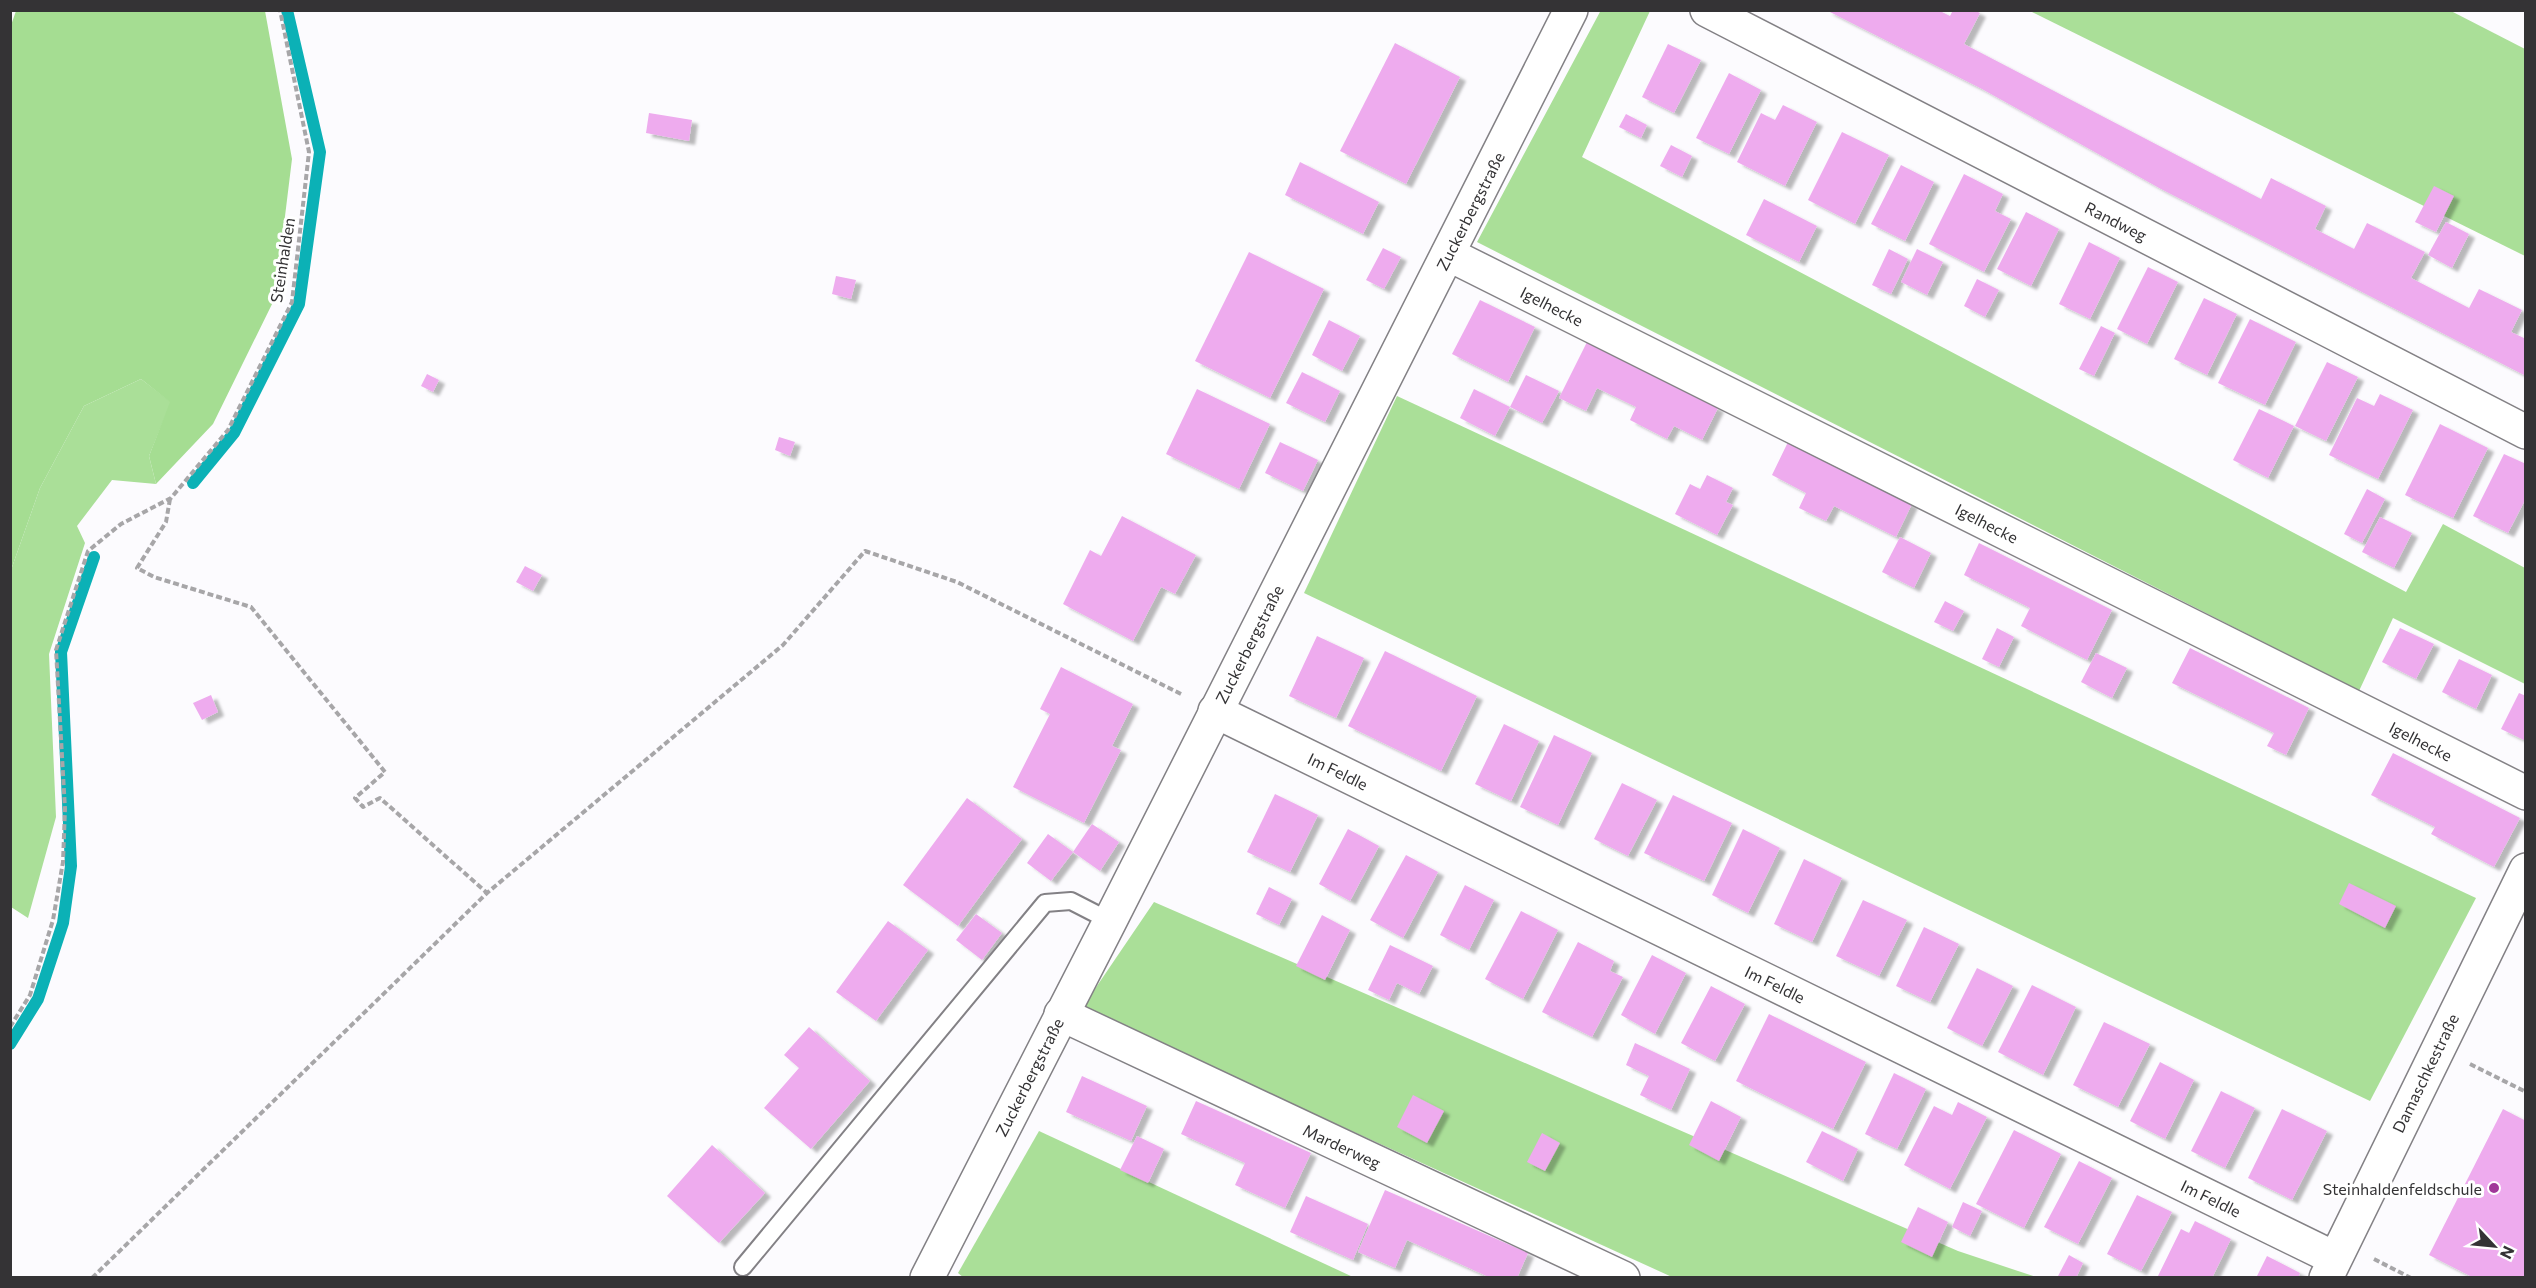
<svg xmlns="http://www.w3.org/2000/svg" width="2536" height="1288" font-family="Commissioner,sans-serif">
<defs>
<filter id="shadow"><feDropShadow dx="6" dy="4" stdDeviation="1.5" flood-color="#0004"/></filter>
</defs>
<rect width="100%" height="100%" fill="#fcfbfe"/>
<g fill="#aadf98">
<polygon points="1601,10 1650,11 1582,157 2406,592 2443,524 2525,568 2525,684 2393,618 2359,691 1477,242"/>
<polygon points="2030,11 2451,11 2525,49 2525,256"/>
<polygon points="141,379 171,402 149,456 156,484 112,480 77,526 85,543 49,654 56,817 28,918 11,907 11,570 40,488 84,406"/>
<polygon points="1397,396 2476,898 2370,1101 1304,593"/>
<polygon points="1154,902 1958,1251 2036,1277 1672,1277 1082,1008"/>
<polygon points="1039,1131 1353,1277 964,1278 958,1273"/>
</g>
<polygon fill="#a5dd92" points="16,11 265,11 292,159 275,298 213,424 156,484 149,456 170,402 141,379 84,406 40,488 11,570 10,28"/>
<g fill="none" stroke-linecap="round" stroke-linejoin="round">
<g stroke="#0bb1b6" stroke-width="12">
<polyline points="193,483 234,433 299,304 320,152 287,10"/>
<polyline points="10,1044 38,999 63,923 71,866 61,652 94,557"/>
</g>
</g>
<g fill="#eeabee" filter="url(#shadow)">
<polygon points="1826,10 1938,10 1950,16 1953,10 1974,10 1980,13 1964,44 2261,199 2271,178 2326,206 2315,229 2354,249 2367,223 2425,252 2411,278 2469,308 2479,289 2522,310 2511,332 2526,339 2526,376 2161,189 1982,89"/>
<polygon points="1395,43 1460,77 1406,184 1340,151"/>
<polygon points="1668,44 1701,60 1674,113 1642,97"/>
<polygon points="1729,73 1761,90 1729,154 1696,138"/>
<polygon points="1783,105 1817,122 1785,186 1737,162 1761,113 1775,120"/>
<polygon points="649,113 692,120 689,141 646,133"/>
<polygon points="1626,114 1647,125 1641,138 1619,127"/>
<polygon points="1842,132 1889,155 1855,224 1808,200"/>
<polygon points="1671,145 1692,156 1682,177 1660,166"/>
<polygon points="1300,162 1379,202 1363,234 1285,195"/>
<polygon points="1901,165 1934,182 1905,241 1871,224"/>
<polygon points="1964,174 2003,194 1995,211 2011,219 1984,272 1929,244"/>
<polygon points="2434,186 2454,196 2436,232 2415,222"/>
<polygon points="1764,199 1817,226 1799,262 1746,235"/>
<polygon points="2026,212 2059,229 2031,286 1997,269"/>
<polygon points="2446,222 2469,234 2452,268 2428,255"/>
<polygon points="2089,242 2120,258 2090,319 2059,304"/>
<polygon points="1383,248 1401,257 1384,289 1366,280"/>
<polygon points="1889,249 1908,259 1891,294 1872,285"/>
<polygon points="1917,249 1943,262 1927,295 1901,282"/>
<polygon points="1249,252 1324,289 1270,398 1195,361"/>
<polygon points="2148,267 2178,282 2147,344 2117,329"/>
<polygon points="836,276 856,280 851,299 832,294"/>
<polygon points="1977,279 1999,290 1985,317 1964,306"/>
<polygon points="2204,298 2237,314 2207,375 2174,359"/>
<polygon points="1480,300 1535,327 1508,382 1452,354"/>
<polygon points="2250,319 2296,342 2265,405 2218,383"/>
<polygon points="1329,320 1360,336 1342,371 1312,355"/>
<polygon points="2101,326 2115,333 2094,376 2079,369"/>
<polygon points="1587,342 1718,408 1702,440 1674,426 1667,439 1630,420 1636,407 1597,388 1586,411 1559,398"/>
<polygon points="2327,362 2358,377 2326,441 2295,426"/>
<polygon points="1302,372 1340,391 1325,422 1286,403"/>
<polygon points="427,374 439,380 433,392 421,386"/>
<polygon points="1526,375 1559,391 1542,423 1510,407"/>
<polygon points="1197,389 1270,424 1239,489 1166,454"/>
<polygon points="1474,389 1510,407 1495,436 1460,418"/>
<polygon points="2380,394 2413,410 2378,479 2329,455 2357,398 2374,406"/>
<polygon points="2259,409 2294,426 2268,478 2233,460"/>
<polygon points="2440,424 2488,448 2453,518 2405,495"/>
<polygon points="779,437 795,442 790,456 775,450"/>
<polygon points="1280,442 1318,460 1303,491 1265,473"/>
<polygon points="1788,442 1912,504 1896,537 1834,506 1826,521 1799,508 1806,493 1772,475"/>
<polygon points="2504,454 2526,464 2526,498 2508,533 2473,516"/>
<polygon points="1707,475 1733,488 1726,502 1733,505 1717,535 1675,514 1690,484 1700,489"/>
<polygon points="2367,489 2385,499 2362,543 2344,534"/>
<polygon points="1122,516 1196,555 1175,594 1161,587 1133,641 1063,604 1090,550 1101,556"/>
<polygon points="2380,517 2412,533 2394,568 2362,552"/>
<polygon points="1900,537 1931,553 1914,588 1882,572"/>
<polygon points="1979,543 2112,610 2087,660 2021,626 2030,608 1964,575"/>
<polygon points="525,566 542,575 533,591 516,582"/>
<polygon points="1945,601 1964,611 1953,631 1934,622"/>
<polygon points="1997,628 2014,637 1999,667 1982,659"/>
<polygon points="2400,628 2434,644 2416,679 2382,662"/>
<polygon points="1317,636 1364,658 1336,718 1289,696"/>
<polygon points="2190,648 2309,708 2286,755 2267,746 2274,733 2172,683"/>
<polygon points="1385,651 1477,696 1441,771 1348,726"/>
<polygon points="2096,653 2127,668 2112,698 2081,682"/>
<polygon points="2459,659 2492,675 2476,709 2442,692"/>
<polygon points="1061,667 1133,704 1112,746 1121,750 1084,823 1013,787 1050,714 1040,709"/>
<polygon points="2519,693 2526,696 2526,741 2501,729"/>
<polygon points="211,695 218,712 202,720 193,703"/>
<polygon points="1504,724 1539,741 1511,801 1475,784"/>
<polygon points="1554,735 1592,753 1558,825 1520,807"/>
<polygon points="2393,753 2520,818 2494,867 2431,834 2435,827 2371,795"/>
<polygon points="1622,783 1657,800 1628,856 1594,839"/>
<polygon points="1275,794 1318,815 1290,872 1247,852"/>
<polygon points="1673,795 1732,823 1704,881 1644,853"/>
<polygon points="967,798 1022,839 958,926 903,885"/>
<polygon points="1092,824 1119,842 1100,871 1073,852"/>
<polygon points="1348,829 1379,846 1350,901 1319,884"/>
<polygon points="1743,829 1780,848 1748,913 1712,895"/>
<polygon points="1048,834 1073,852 1051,881 1027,863"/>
<polygon points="1406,855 1438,872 1403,938 1370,920"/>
<polygon points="1804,859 1842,878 1812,942 1774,924"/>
<polygon points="2349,883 2396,906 2385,928 2339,904"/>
<polygon points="1465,885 1494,900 1469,950 1440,935"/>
<polygon points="1269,887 1292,899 1279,925 1256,914"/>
<polygon points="1863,900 1907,920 1879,976 1836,956"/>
<polygon points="1521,911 1558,930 1523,999 1485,979"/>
<polygon points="976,914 1002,933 982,960 956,940"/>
<polygon points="1322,915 1350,930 1325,980 1296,966"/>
<polygon points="888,921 928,950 876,1021 836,992"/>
<polygon points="1924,927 1959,944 1930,1002 1896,986"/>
<polygon points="1578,942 1614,961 1610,971 1623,977 1592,1037 1542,1012"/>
<polygon points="1390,945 1433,966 1419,994 1397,983 1389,1000 1368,990"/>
<polygon points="1652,955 1686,973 1655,1034 1621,1015"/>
<polygon points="1977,968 2013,986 1982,1046 1947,1028"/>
<polygon points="2032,985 2076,1007 2043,1075 1998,1052"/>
<polygon points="1711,986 1745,1004 1715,1061 1681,1043"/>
<polygon points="1769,1014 1866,1062 1833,1129 1736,1081"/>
<polygon points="2104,1022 2150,1044 2118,1107 2073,1085"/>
<polygon points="809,1027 870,1081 811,1149 764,1108 799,1068 784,1055"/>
<polygon points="1635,1043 1690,1069 1671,1110 1640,1095 1649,1076 1626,1065"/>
<polygon points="2160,1062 2194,1080 2165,1139 2130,1121"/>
<polygon points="1894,1073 1926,1089 1897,1149 1865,1134"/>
<polygon points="1082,1076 1147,1106 1131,1141 1066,1112"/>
<polygon points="2221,1091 2255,1108 2225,1168 2191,1151"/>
<polygon points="1413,1095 1444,1111 1427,1143 1397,1127"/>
<polygon points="1196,1101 1311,1153 1285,1208 1235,1185 1245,1163 1181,1134"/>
<polygon points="1711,1101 1741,1117 1719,1161 1689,1145"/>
<polygon points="1958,1102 1987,1117 1950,1189 1904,1165 1934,1106 1952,1115"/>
<polygon points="2282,1109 2327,1131 2292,1200 2248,1178"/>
<polygon points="2503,1109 2526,1121 2526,1278 2474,1278 2429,1255"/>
<polygon points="2014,1130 2061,1154 2024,1228 1976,1204"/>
<polygon points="1822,1131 1858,1149 1843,1181 1806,1162"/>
<polygon points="1542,1133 1560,1143 1545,1171 1527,1162"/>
<polygon points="1137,1136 1164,1149 1148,1183 1120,1170"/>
<polygon points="712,1145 765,1193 719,1243 667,1196"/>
<polygon points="2079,1161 2112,1178 2078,1244 2044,1227"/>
<polygon points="1385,1190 1528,1253 1517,1278 1491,1278 1407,1240 1395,1268 1358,1252"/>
<polygon points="2137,1195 2172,1212 2141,1271 2107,1254"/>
<polygon points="1306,1196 1368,1224 1353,1260 1290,1232"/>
<polygon points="1963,1202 1982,1211 1970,1236 1952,1227"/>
<polygon points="1918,1207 1948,1222 1932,1257 1901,1242"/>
<polygon points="2195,1221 2231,1239 2212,1278 2157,1278 2181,1229 2189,1233"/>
<polygon points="2069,1255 2083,1263 2076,1278 2057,1278"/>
<polygon points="2267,1256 2300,1273 2298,1278 2256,1278"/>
</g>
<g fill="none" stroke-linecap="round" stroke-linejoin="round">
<defs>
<polyline id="lane" points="743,1267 1045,903 1071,901 1110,921"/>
<g id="street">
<polyline points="1707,10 2526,432"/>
<polyline points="1448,254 2526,793"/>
<polyline points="1215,711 2334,1258"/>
<polyline points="1061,1014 1623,1278"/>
<polyline points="927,1278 1110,921 1571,10"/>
<polyline points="2326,1278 2526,870"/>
</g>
</defs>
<use href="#lane" stroke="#838185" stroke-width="20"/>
<use href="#street" stroke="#838185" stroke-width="36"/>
<g stroke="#a7a6a8" stroke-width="4" stroke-dasharray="6 3" stroke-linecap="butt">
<polyline points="170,499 166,522 137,568 154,577 251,607 385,772 355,798 363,807 380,798 487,893"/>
<polyline points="10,1027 30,995 53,920 63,862 65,809 56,650 88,551 121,524 171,498 228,430 292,302 309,152 280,10"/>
<polyline points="2470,1064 2526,1092"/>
<polyline points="2374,1259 2411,1278"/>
<polyline points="92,1278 487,893 783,645 865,551 957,582 1183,695"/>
</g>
<use href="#lane" stroke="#fff" stroke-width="16"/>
<use href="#street" stroke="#fff" stroke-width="33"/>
</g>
<circle fill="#a03799" stroke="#fff" stroke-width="2" cx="2494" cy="1188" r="6"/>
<g text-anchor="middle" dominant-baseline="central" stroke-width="6" stroke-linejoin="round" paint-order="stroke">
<g font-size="16" fill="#343335" stroke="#fff">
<text transform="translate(1470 211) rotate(-63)">Zuckerbergstraße</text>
<text transform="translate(2116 221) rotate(27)">Randweg</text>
<text transform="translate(282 260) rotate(-81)">Steinhalden</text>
<text transform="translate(1552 306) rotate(27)">Igelhecke</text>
<text transform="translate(1987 523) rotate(27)">Igelhecke</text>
<text transform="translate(1249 644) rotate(-63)">Zuckerbergstraße</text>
<text transform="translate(2421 741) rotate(27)">Igelhecke</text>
<text transform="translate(1338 771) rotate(26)">Im Feldle</text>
<text transform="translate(1775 984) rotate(26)">Im Feldle</text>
<text transform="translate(2425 1073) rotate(-64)">Damaschkestraße</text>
<text transform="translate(1029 1077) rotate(-63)">Zuckerbergstraße</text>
<text transform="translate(1342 1146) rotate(25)">Marderweg</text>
<text transform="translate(2211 1198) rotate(26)">Im Feldle</text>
</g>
<g font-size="16" fill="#343335" stroke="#fff" text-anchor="end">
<text x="2482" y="1188">Steinhaldenfeldschule</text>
</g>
</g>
<rect width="2536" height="1288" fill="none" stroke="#343335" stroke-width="24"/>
<g transform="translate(2494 1246) rotate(116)" stroke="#ffffff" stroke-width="4.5" paint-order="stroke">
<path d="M0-4.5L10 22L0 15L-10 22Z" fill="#343335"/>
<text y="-9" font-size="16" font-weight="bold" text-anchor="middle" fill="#343335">N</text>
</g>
</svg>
